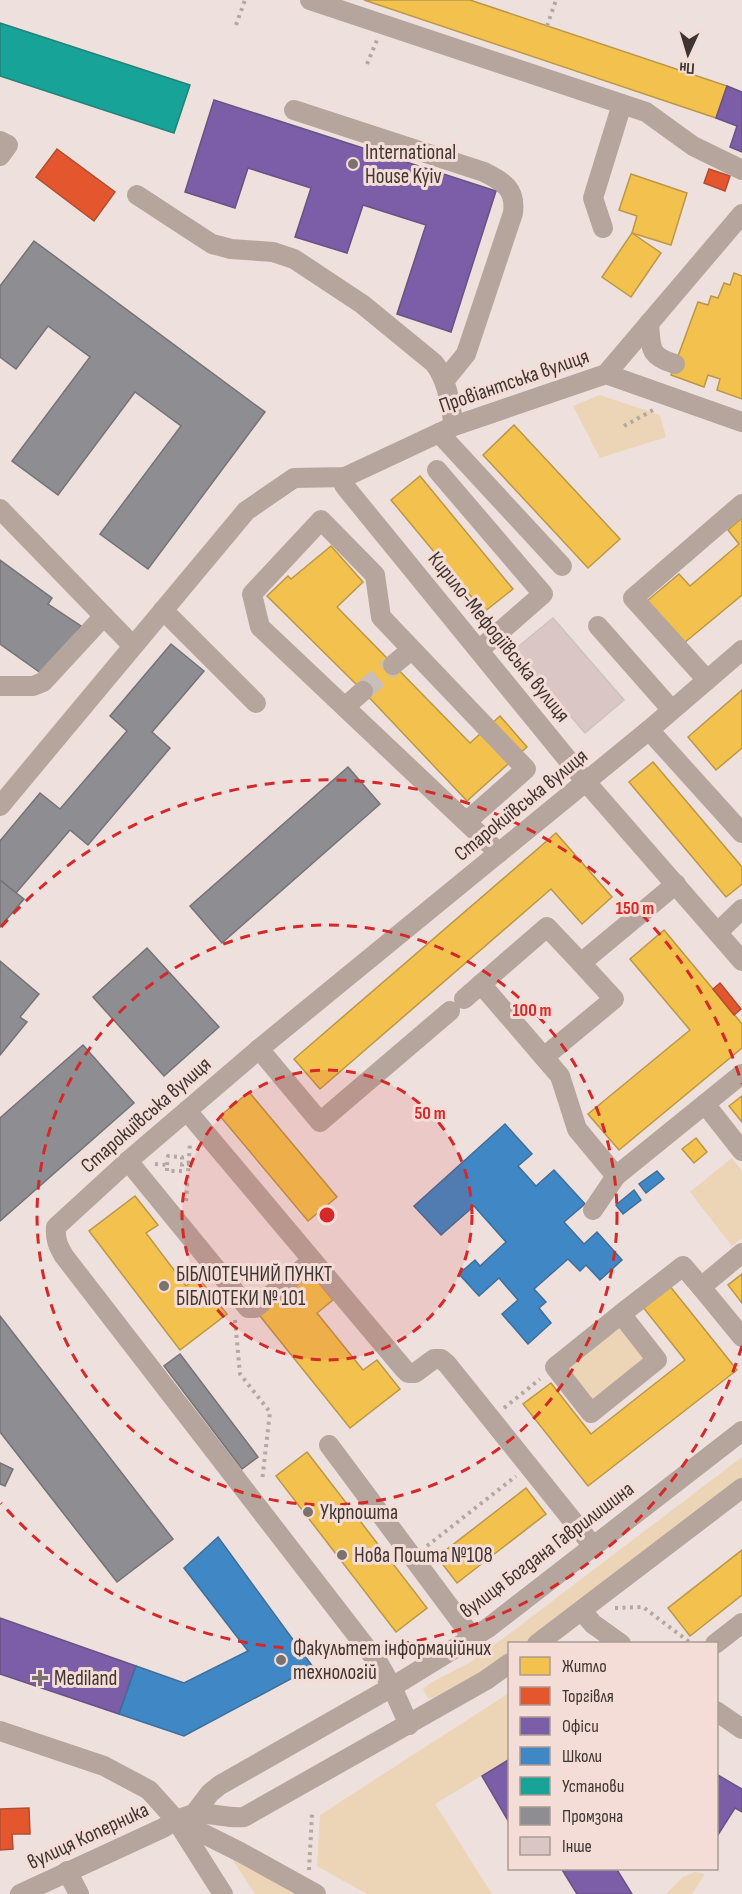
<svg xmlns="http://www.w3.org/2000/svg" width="742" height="1894" font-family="'Sofia Sans Condensed',sans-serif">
<rect width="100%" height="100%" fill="#ede0dd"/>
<g fill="#ecd4b7">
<polygon points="600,395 660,415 666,437 600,458 573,406"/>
<polygon points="732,1158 742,1171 742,1238 732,1246 690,1192"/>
<polygon points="620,1326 647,1358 595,1401 568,1368"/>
<polygon points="742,1457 742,1478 529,1643 510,1644 509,1657 445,1698 428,1698 423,1689 430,1683 469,1663 505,1637"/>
<polygon points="509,1693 509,1759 435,1804 492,1894 367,1894 317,1866 320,1815"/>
<polygon points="242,1857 304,1894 255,1894 233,1860"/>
<polygon points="695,1872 705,1874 692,1894 666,1894 683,1877"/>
</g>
<g fill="#f2c14e" stroke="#bc9746" stroke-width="1.5">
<polygon points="364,0 470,0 727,86 716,118"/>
<polygon points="631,174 687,193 671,245 632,233 637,216 619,210"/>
<polygon points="632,233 661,253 631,297 602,277"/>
<polygon points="734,273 742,276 742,399 717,390 720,379 708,375 704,387 671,375 698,302 708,305 711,296 718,298 724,283 730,285"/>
<polygon points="514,425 620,539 588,568 483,455"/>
<polygon points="420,476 513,589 484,612 391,500"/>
<polygon points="742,518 742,595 684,643 647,601 679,574 690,586 739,544 728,530"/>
<polygon points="331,546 363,582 337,607 470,743 500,716 527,747 467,801 363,691 267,596 288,576 291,579"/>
<polygon points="742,690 742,748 716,770 688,737"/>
<polygon points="653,762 742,867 742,884 726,897 629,782"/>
<polygon points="556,833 612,897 582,924 551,889 320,1089 294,1059"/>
<polygon points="664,930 742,1024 742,1048 619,1150 588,1114 690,1030 630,959"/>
<polygon points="249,1092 337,1197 308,1221 220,1116"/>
<polygon points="742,1096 742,1122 729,1106"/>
<polygon points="696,1138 707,1152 694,1163 682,1149"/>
<polygon points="135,1196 158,1225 146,1233 186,1286 198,1277 227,1314 180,1350 89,1231"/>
<polygon points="308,1270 333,1300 317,1313 363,1370 377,1360 400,1389 350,1428 256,1311"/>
<polygon points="742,1274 742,1303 728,1285"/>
<polygon points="669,1285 737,1370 588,1486 523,1404 551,1383 591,1434 685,1360 642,1306"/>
<polygon points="307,1452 427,1608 396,1632 276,1476"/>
<polygon points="526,1488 546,1514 457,1583 437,1557"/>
<polygon points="742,1550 742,1595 690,1636 668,1608"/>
</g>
<g fill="#e4572e" stroke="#b24d2f" stroke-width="1.5">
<polygon points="57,149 115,192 94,221 36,177"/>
<polygon points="709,169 730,176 725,191 704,183"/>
<polygon points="720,983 741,1009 734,1015 713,989"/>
<polygon points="29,1808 30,1834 12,1834 13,1849 0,1850 0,1809"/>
</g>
<g fill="#7b5ea7" stroke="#695284" stroke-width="1.5">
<polygon points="727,86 742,92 742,152 730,147 737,126 716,118"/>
<polygon points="214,100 496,191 451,332 397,314 426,225 363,205 347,253 295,237 311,188 248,168 235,208 185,192"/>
<polygon points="0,1618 136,1666 119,1714 0,1674"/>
<polygon points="510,1759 510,1824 482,1776"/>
<polygon points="716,1774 742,1789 742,1812 735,1808 716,1838"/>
<polygon points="561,1868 616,1868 632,1894 577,1894"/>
</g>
<g fill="#3f88c5" stroke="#3f6f99" stroke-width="1.5">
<polygon points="505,1124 532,1154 518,1166 536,1186 554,1170 585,1204 564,1222 584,1244 597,1232 622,1260 600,1280 586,1265 580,1271 568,1259 534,1289 546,1302 539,1308 551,1323 528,1344 502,1314 518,1300 499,1278 479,1296 459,1274 475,1260 480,1266 506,1242 474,1206 441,1235 414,1206"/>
<polygon points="657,1171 664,1179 646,1193 639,1184"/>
<polygon points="634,1190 641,1200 623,1214 616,1205"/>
<polygon points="218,1537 313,1667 184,1736 119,1714 136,1666 184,1683 248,1651 184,1568"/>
</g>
<polygon fill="#17a398" stroke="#238279" stroke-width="1.5" points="0,23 190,85 174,133 0,76"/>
<g fill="#8d8d92" stroke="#757375" stroke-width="1.5">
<polygon points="34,241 265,412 148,569 100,534 181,426 135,392 58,495 12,461 90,357 48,326 16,369 0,357 0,286"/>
<polygon points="0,560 52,598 48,604 81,626 45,676 0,644"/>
<polygon points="171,644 204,671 152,732 170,748 88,845 70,830 16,893 0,880 0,841 40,793 60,809 127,731 110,716"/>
<polygon points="348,767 380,804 222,943 190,906"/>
<polygon points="0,880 24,899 0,927"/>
<polygon points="147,948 219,1027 164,1076 93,997"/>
<polygon points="0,961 39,994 20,1017 27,1022 0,1055"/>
<polygon points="83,1045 134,1103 0,1221 0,1118"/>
<polygon points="0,1316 173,1539 117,1582 0,1432"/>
<polygon points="180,1354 258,1457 242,1469 164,1366"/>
<polygon points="0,1463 13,1469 5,1486 0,1484"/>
</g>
<polygon fill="#dbc6c6" stroke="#cdc2c1" stroke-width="1.5" points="553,618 624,700 585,733 514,650"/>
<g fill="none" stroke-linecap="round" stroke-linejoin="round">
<polyline stroke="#cabebb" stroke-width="20" stroke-dasharray="20 10" stroke-linecap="butt" points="363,691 393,665"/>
<g stroke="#b4a8a1" stroke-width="4" stroke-dasharray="3 4.5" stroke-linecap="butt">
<polyline points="236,25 245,0"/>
<polyline points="547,26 556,0"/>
<polyline points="367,64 377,40"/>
<polyline points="624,426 653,410"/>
<polyline points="542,702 552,694"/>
<polyline points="155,1164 167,1165 167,1171 182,1171 182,1164 189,1164"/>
<polyline points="167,1165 168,1156 182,1157 182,1163"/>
<polyline points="186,1201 190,1143"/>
<polyline points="235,1320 240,1374 270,1412 262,1481"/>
<polyline points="504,1408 540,1379"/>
<polyline points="427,1546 516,1476"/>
<polyline points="615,1608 643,1607 692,1644"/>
<polyline points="309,1870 312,1814"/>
</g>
<g stroke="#b6a59c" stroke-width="20">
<polyline points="310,0 646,112 693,146 742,170"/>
<path d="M 294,110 L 484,172 C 504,182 516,189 513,213 L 466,354 L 445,380"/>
<polyline points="0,141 8,145 0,156"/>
<path d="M 137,195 L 212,244 L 231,249 L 273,252 L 294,259 L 362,304 L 434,363 C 448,381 450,404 454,426"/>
<polyline points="603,228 593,198 622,104"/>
<path d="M 649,323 C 651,349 649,356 675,364"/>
<polyline points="606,374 742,422"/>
<polyline points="439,433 562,566"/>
<polyline points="437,470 543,594 479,650"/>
<polyline points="345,477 344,485 347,489 586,782 742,961"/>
<polyline points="0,509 133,646"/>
<polyline points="163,610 256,703"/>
<polyline points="598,626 671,709"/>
<polyline points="393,665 411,650"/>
<polyline points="707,680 633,598 742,504"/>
<polyline points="0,686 33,686 43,682 104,616"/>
<polyline points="346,706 363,691"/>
<polyline points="649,730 742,833"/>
<polyline points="0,806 246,511 294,478 345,477 454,426 606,374 742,214"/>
<polyline points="466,822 526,769 381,617 375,575 321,520 252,594 260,627 499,853"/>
<polyline points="718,932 742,909"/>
<polyline points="481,984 560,1076 577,1129 616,1176"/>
<polyline points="464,999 547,927 581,963 676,884"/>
<polyline points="259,1049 320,1122 450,1011"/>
<polyline points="544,1057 614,999 581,963"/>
<polyline points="705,1104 742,1151"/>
<polyline points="187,1111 404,1369 408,1373 415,1373 434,1359 441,1359 447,1364 593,1546"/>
<polyline points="128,1161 248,1308 255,1308 312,1261"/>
<polyline points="593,1210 616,1176 742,1074"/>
<polyline points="742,1253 701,1287 742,1337"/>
<polyline points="621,1314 555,1367 591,1413 657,1360 621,1314 683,1266 701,1287"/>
<polyline points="329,1445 472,1637"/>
<polyline points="582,1611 593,1624 621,1644"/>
<polyline points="537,1644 742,1488"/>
<polyline points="715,1644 742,1623"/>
<polyline points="716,1711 742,1729"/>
<path d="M 409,1725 L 392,1687 L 379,1664 L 64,1256 C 58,1246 55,1239 56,1227 L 128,1161 L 259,1049 L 649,730 L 742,650"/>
<polyline points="0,1731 104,1766 149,1790 176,1820 223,1894"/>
<polyline points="194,1814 210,1793 220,1785 392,1687 488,1628 742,1431"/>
<polyline points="176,1820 240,1852 316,1894"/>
<polyline points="67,1871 79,1894"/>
<path d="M 20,1894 L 163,1828 C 172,1822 183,1816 195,1814 C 211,1812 228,1819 244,1817 L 486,1680 L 510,1663"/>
</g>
</g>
<circle cx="327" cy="1215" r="145" fill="#d62828" fill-opacity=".12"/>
<g fill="none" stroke="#d62828" stroke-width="3" stroke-dasharray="10 8">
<circle cx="327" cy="1215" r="145"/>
<circle cx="327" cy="1215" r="290"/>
<path d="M742 1346A435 435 0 0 1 1 1503M1 927A435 435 0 0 1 742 1084"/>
</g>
<g fill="#7b716e" stroke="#f4ddd6" stroke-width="2">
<circle cx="353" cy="164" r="6"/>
<circle cx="164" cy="1286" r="6"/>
<circle cx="308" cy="1512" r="6"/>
<circle cx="342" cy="1555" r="6"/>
<circle cx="281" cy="1660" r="6"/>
<path d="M37 1669h6v6h6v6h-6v6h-6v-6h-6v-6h6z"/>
</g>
<g text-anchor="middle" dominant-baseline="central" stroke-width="6" stroke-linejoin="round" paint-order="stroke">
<g font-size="21" fill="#3e3532" stroke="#f4ddd6" text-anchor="start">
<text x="365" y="152">International<tspan x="365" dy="24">House Kyiv</tspan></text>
<text x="176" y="1274">БІБЛІОТЕЧНИЙ ПУНКТ<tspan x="176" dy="24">БІБЛІОТЕКИ № 101</tspan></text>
<text x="320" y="1512">Укрпошта</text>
<text x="354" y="1555">Нова Пошта №108</text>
<text x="293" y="1648">Факультет інформаційних<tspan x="293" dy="24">технологій</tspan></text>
<text x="54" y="1678">Mediland</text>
</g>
<g font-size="21" fill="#3e3532" stroke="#f4ddd6">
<text transform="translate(514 381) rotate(-19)">Провіантська вулиця</text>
<text transform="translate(499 637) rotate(51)">Кирило-Мефодіївська вулиця</text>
<text transform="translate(521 805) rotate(-39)">Старокиївська вулиця</text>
<text transform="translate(146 1115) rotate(-41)">Старокиївська вулиця</text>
<text transform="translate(547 1550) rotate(-37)">вулиця Богдана Гаврилишина</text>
<text transform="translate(88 1836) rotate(-25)">вулиця Коперника</text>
</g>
</g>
<circle cx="327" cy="1215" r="9" fill="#d62828" stroke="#f4ddd6" stroke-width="3"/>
<g font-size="18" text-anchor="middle" font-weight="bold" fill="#d62828" stroke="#f4ddd6" stroke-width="6" stroke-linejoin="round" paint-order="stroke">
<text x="635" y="914">150 m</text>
<text x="532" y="1016">100 m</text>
<text x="430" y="1119">50 m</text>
</g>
<rect x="508" y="1642" width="210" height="228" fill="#f4ddd6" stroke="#ab9a94" stroke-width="1.5"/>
<rect x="520" y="1657" width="30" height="18" fill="#f2c14e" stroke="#ab9a94" stroke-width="1.5"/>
<text x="562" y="1672" font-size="18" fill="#3e3532">Житло</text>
<rect x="520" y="1687" width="30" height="18" fill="#e4572e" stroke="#ab9a94" stroke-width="1.5"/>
<text x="562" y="1702" font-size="18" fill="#3e3532">Торгівля</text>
<rect x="520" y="1717" width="30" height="18" fill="#7b5ea7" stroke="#ab9a94" stroke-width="1.5"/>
<text x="562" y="1732" font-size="18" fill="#3e3532">Офіси</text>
<rect x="520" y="1747" width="30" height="18" fill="#3f88c5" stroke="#ab9a94" stroke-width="1.5"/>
<text x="562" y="1762" font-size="18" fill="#3e3532">Школи</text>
<rect x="520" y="1777" width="30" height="18" fill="#17a398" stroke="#ab9a94" stroke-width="1.5"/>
<text x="562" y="1792" font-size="18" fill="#3e3532">Установи</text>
<rect x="520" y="1807" width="30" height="18" fill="#8d8d92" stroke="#ab9a94" stroke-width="1.5"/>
<text x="562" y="1822" font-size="18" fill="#3e3532">Промзона</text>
<rect x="520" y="1837" width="30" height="18" fill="#dbc6c6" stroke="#ab9a94" stroke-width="1.5"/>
<text x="562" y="1852" font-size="18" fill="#3e3532">Інше</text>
<g transform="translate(688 54) rotate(184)" stroke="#f4ddd6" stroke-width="4.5" paint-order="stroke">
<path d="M0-4.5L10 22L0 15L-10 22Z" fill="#3e3532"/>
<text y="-9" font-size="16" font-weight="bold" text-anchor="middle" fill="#3e3532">Пн</text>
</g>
</svg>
